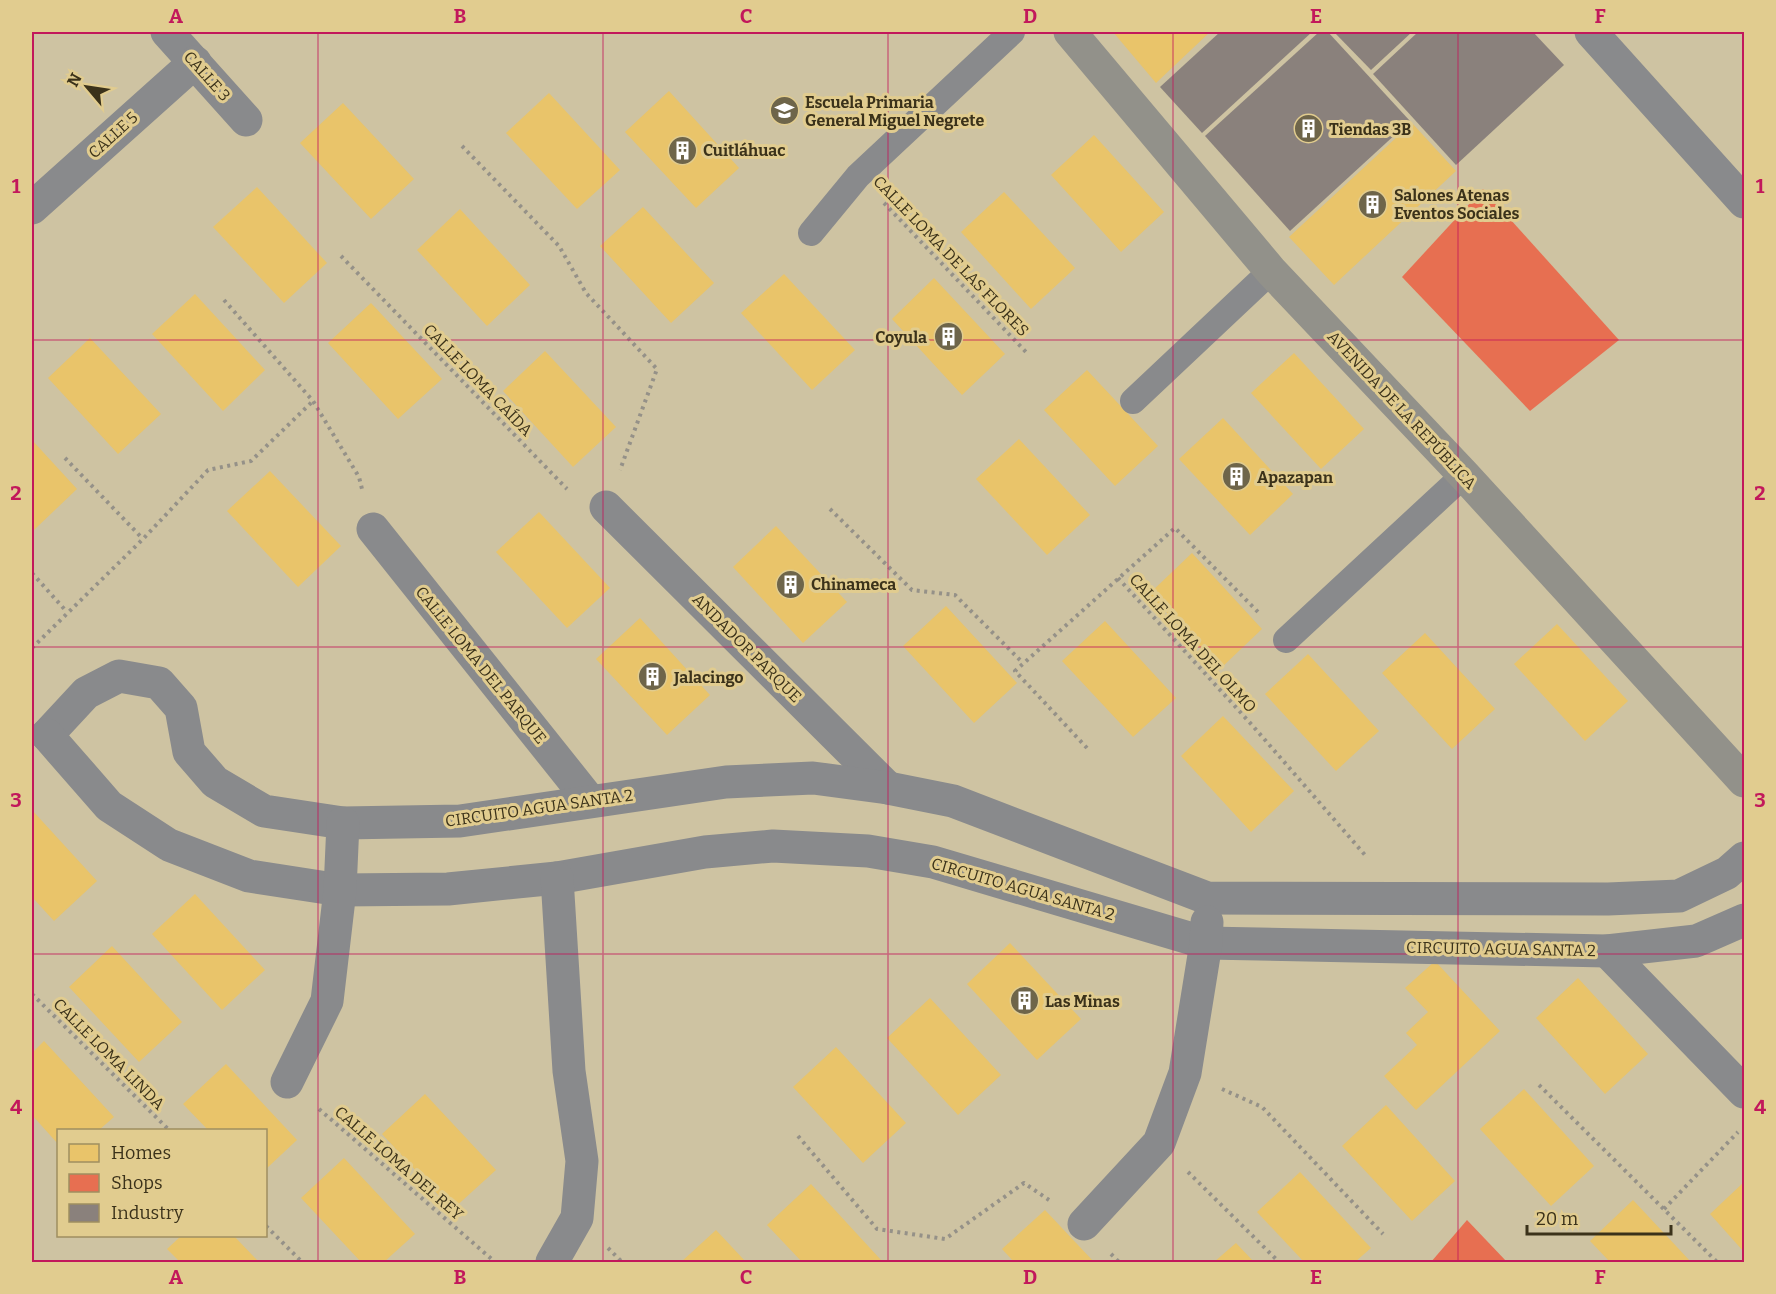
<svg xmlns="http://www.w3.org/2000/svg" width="1776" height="1294" font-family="Bitter,serif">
<rect width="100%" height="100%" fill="#cec3a2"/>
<g fill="#e9c46a">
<polygon points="1113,32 1210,32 1156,83"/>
<polygon points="669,91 739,168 696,208 625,132"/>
<polygon points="549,93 620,170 577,209 506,133"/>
<polygon points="343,103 414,179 371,219 300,143"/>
<polygon points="1412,123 1456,171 1334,285 1289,237"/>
<polygon points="1094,135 1164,212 1121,252 1051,175"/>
<polygon points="257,187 327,263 284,303 213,227"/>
<polygon points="1004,192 1075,268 1031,309 961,232"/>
<polygon points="643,207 714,283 671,323 600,246"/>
<polygon points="460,209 530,285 487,326 417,250"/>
<polygon points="784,274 855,350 812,390 741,313"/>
<polygon points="934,278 1005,354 962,395 892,319"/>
<polygon points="195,294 265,370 223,411 152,334"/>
<polygon points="371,303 442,379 398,419 328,343"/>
<polygon points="90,338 161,414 118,454 48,378"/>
<polygon points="545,351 616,427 573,467 503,391"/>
<polygon points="1294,353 1364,429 1321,469 1251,393"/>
<polygon points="1087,370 1158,446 1115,486 1044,410"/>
<polygon points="1223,418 1293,494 1250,535 1179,459"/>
<polygon points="1019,439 1090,515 1047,555 976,479"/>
<polygon points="32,440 77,489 34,530 32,527"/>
<polygon points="270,471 341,546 298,587 227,511"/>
<polygon points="539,512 610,588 567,628 496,552"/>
<polygon points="776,526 847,602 803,643 733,567"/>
<polygon points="1192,553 1262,629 1220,669 1149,594"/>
<polygon points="946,606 1017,683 974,723 903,646"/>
<polygon points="640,618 710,695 667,735 596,659"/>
<polygon points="1105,621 1176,698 1133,737 1062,661"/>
<polygon points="1557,624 1628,701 1585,741 1514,664"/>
<polygon points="1425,633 1495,709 1452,749 1382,673"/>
<polygon points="1308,654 1379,731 1336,771 1265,694"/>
<polygon points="1223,716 1294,791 1251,832 1181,756"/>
<polygon points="32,810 97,881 54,921 32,897"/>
<polygon points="195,894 265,970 222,1010 152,934"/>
<polygon points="1010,943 1081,1019 1037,1060 967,984"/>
<polygon points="112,946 182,1022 139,1062 69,987"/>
<polygon points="1435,961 1500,1031 1416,1110 1384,1076 1417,1045 1406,1033 1428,1012 1405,988"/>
<polygon points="1578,978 1648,1054 1605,1094 1536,1018"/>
<polygon points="930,998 1001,1075 958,1115 887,1038"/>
<polygon points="44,1041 114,1117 99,1130 58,1130 58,1144 32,1115 32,1053"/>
<polygon points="836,1047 906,1123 863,1163 793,1087"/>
<polygon points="226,1064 297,1140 266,1169 266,1130 208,1130 183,1104"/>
<polygon points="1524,1089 1594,1166 1551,1206 1480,1129"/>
<polygon points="425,1094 496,1170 452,1210 382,1134"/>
<polygon points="1386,1105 1455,1181 1412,1221 1342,1146"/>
<polygon points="344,1158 415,1234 384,1262 361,1262 301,1198"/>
<polygon points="1300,1172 1371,1248 1355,1262 1304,1262 1257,1212"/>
<polygon points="1744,1182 1744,1252 1710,1214"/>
<polygon points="811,1184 881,1260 878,1262 802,1262 767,1225"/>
<polygon points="1633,1200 1691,1262 1610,1262 1590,1241"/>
<polygon points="1045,1210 1094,1262 1014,1262 1002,1249"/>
<polygon points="716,1230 746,1262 681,1262"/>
<polygon points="181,1236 234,1236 259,1262 180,1262 167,1249"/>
<polygon points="1236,1243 1254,1262 1214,1262"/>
</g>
<g fill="#e76f51">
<polygon points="1483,189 1619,340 1530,411 1402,277"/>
<polygon points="1467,1220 1507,1262 1431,1262"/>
</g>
<g fill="#8a817c">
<polygon points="1220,32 1312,32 1202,133 1160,87"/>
<polygon points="1319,32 1328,32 1410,121 1290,231 1205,136"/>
<polygon points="1334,32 1412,32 1371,70"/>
<polygon points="1418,32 1533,32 1564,65 1456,165 1373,74"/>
</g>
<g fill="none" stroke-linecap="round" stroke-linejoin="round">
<g stroke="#959188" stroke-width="4" stroke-dasharray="3 4.5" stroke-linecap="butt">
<polyline points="462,146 559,246 586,293 657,369 620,470"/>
<polyline points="884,203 1026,352"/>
<polyline points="341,256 567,489"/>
<polyline points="224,300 313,401 359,477 362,489"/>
<polyline points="65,458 143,539"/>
<polyline points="830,509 912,590 955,595 1023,663"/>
<polyline points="32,573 67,612"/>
<polyline points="1118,578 1252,725 1365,855"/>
<polyline points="32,648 143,539 208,470 251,461 313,401"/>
<polyline points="1087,748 1015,671 1175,528 1259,613"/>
<polyline points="32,994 169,1130"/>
<polyline points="1539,1085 1717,1262"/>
<polyline points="1222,1089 1262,1107 1383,1234"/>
<polyline points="319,1109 495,1262"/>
<polyline points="798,1136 877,1229 945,1239 1024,1183 1049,1200"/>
<polyline points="1188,1172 1279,1262"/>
<polyline points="1664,1209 1738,1132"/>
<polyline points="266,1226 302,1262"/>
<polyline points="608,1248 622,1262"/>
<polyline points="1111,1254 1119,1262"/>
</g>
<g stroke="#898a8c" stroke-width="26">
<polyline points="811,233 858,176 1012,32"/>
<polyline points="1133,401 1271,271"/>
<polyline points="1286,640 1464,475"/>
</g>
<g stroke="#898a8c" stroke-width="33">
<polyline points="167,32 246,120"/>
<polyline points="1591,32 1744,202"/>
<polyline points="32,208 195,62"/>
<polyline points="606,507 888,788"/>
<polyline points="373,529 590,801"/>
<polyline points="47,735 86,693 119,676 159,683 181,708 189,752 215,782 264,811 343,823 460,821 726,782 813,778 888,788 953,801 1207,898 1608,899 1679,896 1727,873 1744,858"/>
<polyline points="47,735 109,806 169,845 249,876 340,890 448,889 557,878 705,852 773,846 868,851 933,862 1206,943 1607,951 1696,941 1744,920"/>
<polyline points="1607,951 1744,1092"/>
<polyline points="287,1082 327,1001 340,890 343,823"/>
<polyline points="1084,1224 1159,1143 1185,1073 1206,943 1207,922"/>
<polyline points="552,1262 577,1218 582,1161 569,1071 557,878"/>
</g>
<polyline stroke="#92918a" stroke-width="33" points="1070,32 1271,271 1464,475 1744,781"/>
</g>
<path fill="none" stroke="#c2185b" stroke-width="1.5" stroke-opacity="0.55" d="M 318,32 L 318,1262M 603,32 L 603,1262M 888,32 L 888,1262M 1173,32 L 1173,1262M 1458,32 L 1458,1262M 32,340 L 1744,340M 32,647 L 1744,647M 32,954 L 1744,954"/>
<defs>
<symbol id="school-disc" viewBox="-11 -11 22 22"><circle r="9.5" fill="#6e654a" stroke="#e1cc8f"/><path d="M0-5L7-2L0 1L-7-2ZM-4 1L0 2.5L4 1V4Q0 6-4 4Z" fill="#fff"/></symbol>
<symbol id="building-disc" viewBox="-11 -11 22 22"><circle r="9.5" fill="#6e654a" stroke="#e1cc8f"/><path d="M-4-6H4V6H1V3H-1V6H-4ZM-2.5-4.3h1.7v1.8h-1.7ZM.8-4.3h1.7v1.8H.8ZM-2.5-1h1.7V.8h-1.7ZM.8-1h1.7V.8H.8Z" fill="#fff"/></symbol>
</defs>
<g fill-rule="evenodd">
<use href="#school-disc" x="768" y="94" width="33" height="33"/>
<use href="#building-disc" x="1292" y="112" width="33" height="33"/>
<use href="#building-disc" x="666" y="134" width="33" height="33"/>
<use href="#building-disc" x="1356" y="188" width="33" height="33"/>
<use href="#building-disc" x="932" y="320" width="33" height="33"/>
<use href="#building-disc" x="1220" y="460" width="33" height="33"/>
<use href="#building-disc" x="774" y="568" width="33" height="33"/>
<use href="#building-disc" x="636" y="660" width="33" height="33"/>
<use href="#building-disc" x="1008" y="984" width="33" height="33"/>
</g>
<g text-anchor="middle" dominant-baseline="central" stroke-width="6" stroke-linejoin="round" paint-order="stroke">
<g font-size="16" fill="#3b321a" stroke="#e1cc8f">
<text transform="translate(207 76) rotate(48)">CALLE 3</text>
<text transform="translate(113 135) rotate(-42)">CALLE 5</text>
<text transform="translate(951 256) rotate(46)">CALLE LOMA DE LAS FLORES</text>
<text transform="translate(478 380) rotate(46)">CALLE LOMA CAÍDA</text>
<text transform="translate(1402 410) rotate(47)">AVENIDA DE LA REPÚBLICA</text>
<text transform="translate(1193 643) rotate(48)">CALLE LOMA DEL OLMO</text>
<text transform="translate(747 648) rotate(45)">ANDADOR PARQUE</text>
<text transform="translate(481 665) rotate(51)">CALLE LOMA DEL PARQUE</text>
<text transform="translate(539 808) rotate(-8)">CIRCUITO AGUA SANTA 2</text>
<text transform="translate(1023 889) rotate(16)">CIRCUITO AGUA SANTA 2</text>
<text transform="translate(1501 949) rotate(1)">CIRCUITO AGUA SANTA 2</text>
<text transform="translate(109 1054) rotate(45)">CALLE LOMA LINDA</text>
<text transform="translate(399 1163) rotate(41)">CALLE LOMA DEL REY</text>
</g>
<g font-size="16" font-weight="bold" fill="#3b321a" stroke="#e1cc8f" text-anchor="start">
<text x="805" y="102">Escuela Primaria<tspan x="805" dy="18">General Miguel Negrete</tspan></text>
<text x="1329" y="129">Tiendas 3B</text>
<text x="703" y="150">Cuitláhuac</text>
<text x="1394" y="195">Salones Atenas<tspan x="1394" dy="18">Eventos Sociales</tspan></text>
<text x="927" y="337" text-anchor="end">Coyula</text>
<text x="1257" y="477">Apazapan</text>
<text x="811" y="584">Chinameca</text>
<text x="674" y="677">Jalacingo</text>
<text x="1045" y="1001">Las Minas</text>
</g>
</g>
<rect width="1776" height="1294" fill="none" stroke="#e1cc8f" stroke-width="66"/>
<rect x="57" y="1129" width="210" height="108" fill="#e1cc8f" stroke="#9f8e60" stroke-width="1.5"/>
<rect x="69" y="1144" width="30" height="18" fill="#e9c46a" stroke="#9f8e60" stroke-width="1.5"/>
<text x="111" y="1159" font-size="18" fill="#3b321a">Homes</text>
<rect x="69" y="1174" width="30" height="18" fill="#e76f51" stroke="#9f8e60" stroke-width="1.5"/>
<text x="111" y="1189" font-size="18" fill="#3b321a">Shops</text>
<rect x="69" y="1204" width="30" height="18" fill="#8a817c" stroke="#9f8e60" stroke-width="1.5"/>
<text x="111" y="1219" font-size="18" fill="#3b321a">Industry</text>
<g transform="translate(87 87) rotate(299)" stroke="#e1cc8f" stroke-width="4.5" paint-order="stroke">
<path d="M0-4.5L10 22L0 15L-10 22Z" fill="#3b321a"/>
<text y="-9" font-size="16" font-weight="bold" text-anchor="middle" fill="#3b321a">N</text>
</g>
<path d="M1527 1225v9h144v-9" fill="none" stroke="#3b321a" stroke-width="3"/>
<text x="1536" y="1225" font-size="18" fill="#3b321a" stroke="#e1cc8f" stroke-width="4.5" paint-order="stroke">20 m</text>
<rect x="33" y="33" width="1710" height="1228" fill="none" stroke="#c2185b" stroke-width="2"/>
<g font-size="20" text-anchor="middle" font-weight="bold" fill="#c2185b">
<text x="176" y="23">A</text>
<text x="460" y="23">B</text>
<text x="746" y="23">C</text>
<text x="1030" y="23">D</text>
<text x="1316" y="23">E</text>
<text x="1600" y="23">F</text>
<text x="16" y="193">1</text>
<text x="1760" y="193">1</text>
<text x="16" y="500">2</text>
<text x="1760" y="500">2</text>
<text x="16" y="807">3</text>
<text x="1760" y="807">3</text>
<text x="16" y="1114">4</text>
<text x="1760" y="1114">4</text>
<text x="176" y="1284">A</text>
<text x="460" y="1284">B</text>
<text x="746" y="1284">C</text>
<text x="1030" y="1284">D</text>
<text x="1316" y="1284">E</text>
<text x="1600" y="1284">F</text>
</g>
</svg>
